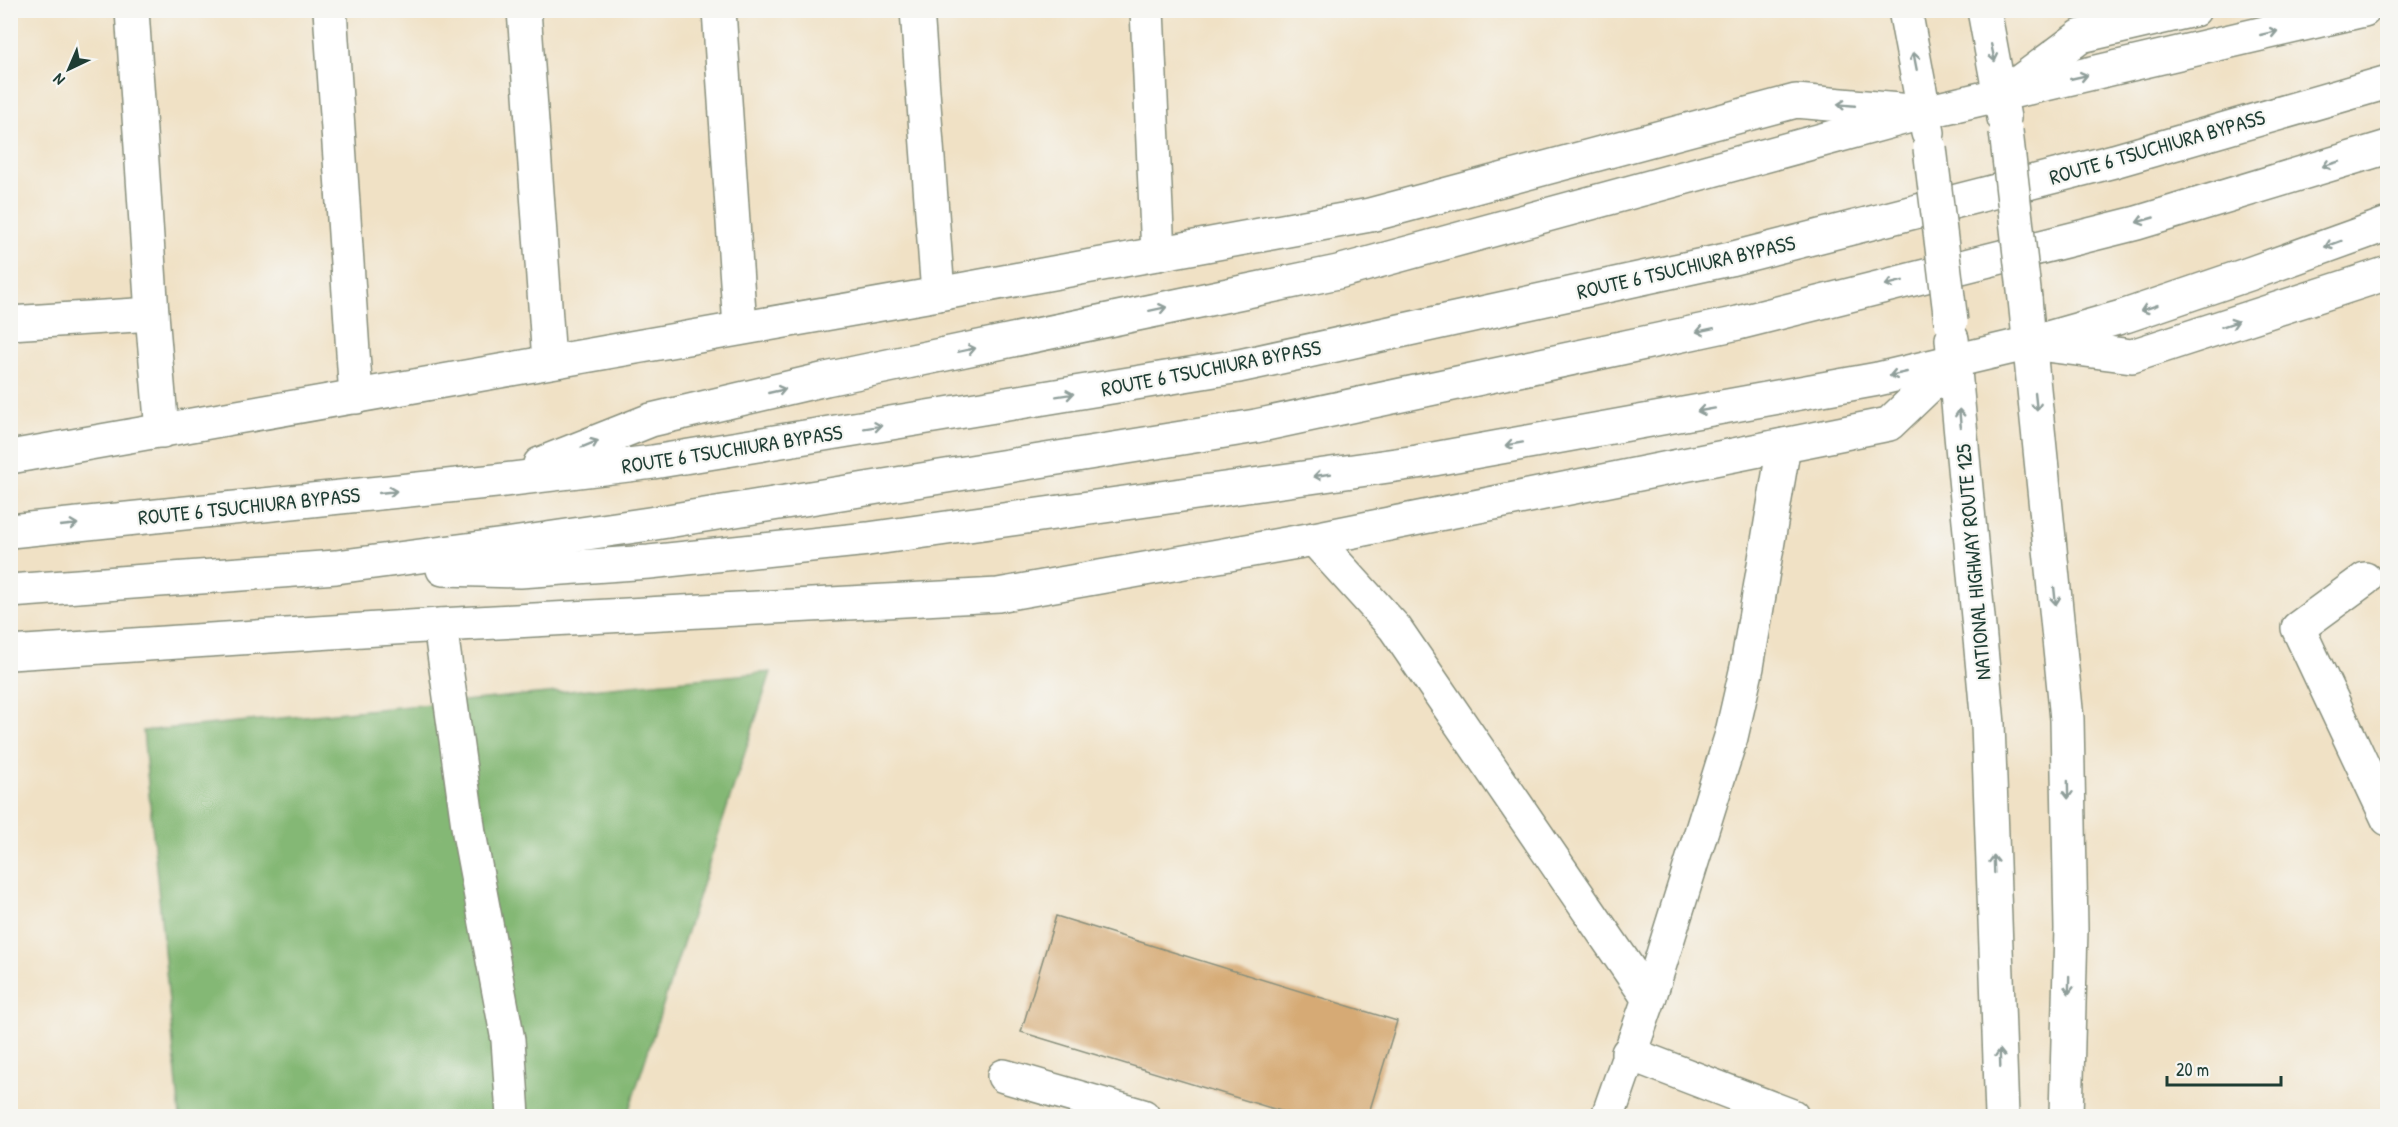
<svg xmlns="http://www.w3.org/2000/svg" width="2398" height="1127" font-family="'Patrick Hand',sans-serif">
<rect width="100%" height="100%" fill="#f6f6f2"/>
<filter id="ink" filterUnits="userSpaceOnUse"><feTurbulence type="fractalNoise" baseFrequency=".0167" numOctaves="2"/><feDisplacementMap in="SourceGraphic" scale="12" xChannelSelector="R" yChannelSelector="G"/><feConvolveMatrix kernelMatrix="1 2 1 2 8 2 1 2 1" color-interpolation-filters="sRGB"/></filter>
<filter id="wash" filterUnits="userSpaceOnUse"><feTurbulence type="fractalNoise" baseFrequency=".008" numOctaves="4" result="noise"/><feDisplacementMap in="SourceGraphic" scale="24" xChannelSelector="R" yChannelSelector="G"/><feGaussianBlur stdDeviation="1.35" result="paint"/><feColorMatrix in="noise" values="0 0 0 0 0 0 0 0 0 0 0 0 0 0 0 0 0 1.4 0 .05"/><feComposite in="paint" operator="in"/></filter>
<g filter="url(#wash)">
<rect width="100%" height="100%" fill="#f0e1c5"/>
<polygon fill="#84b874" stroke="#527a54" stroke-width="1.5" points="771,672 627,1116 180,1116 143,731"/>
<g id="blocks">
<polygon fill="#d6aa75" points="1056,916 1397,1021 1368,1116 1297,1116 1021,1032"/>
</g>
</g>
<g filter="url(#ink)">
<use href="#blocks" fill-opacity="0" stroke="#888f7c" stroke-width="1.5"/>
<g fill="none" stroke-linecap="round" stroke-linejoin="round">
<defs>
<g id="minor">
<polyline points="132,10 152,314 162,431"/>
<polyline points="330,10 356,397"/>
<polyline points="524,10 549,361"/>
<polyline points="719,10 740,328"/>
<polyline points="917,10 938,294"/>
<polyline points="1147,10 1158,254"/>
<polyline points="2002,95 2081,36 2194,10"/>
<polyline points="10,323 152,314"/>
<polyline points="2030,343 2132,356 2388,273"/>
<polyline points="10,457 938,294 1370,215 1796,101 1922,112"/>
<polyline points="1314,539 1395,628 1649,999"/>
<polyline points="2365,579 2298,628 2388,819"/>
<polyline points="440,625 469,833 508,1040 513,1116"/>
<polyline points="10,653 440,625 998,595 1314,539 1889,424 1955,361"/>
<polyline points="1628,1053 1792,1116"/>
<polyline points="1004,1076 1143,1116"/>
<polyline points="1608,1116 1649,999 1731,737 1747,667 1784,445"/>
</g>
<g id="highway">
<polyline points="1905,10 1928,133"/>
<polyline points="1984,10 2004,118"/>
<polyline points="2025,299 2067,719 2071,929 2066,1116"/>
<polyline points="1952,339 1988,724 2002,1116"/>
<polyline points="540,464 651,420 826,379 1338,272 1925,112 2364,10"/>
<polyline points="10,531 496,481 653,462 1239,366 1730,259 2114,161 2388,82"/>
<polyline points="443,569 520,571 649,562 868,539 1417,462 1878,379 2030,343 2125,316 2249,274 2388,224"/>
<polyline points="10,591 336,567 512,544 649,524 1256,426 1738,323 2137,223 2388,147"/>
</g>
</defs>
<use href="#minor" stroke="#888f7c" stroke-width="36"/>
<use href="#highway" stroke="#888f7c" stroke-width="36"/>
<use href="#minor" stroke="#fff" stroke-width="33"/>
<use href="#highway" stroke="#fff" stroke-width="33"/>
<defs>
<g id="highway-bridge">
<polyline points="2006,131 2025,299"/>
<polyline points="1930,148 1951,322"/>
</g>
</defs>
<use href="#highway-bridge" stroke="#888f7c" stroke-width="36" stroke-linecap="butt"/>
<use href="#highway-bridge" stroke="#fff" stroke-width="33"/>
</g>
<defs><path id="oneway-shaft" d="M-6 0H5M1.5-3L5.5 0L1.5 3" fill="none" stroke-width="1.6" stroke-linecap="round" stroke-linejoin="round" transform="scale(1.5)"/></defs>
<g stroke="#8f9e9a">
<use href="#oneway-shaft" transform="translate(2269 33) rotate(-13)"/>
<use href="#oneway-shaft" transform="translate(1993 53) rotate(78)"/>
<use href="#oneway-shaft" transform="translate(1915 61) rotate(-101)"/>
<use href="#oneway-shaft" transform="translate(2079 77) rotate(-13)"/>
<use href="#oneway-shaft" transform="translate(1846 105) rotate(-175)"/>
<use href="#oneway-shaft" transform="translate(2331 164) rotate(163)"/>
<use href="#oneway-shaft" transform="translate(2145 220) rotate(164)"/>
<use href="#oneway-shaft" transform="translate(2333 244) rotate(160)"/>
<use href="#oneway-shaft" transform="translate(1894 283) rotate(166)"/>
<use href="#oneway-shaft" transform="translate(2149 308) rotate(161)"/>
<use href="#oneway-shaft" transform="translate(1158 309) rotate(-12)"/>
<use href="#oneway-shaft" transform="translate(2230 324) rotate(-18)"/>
<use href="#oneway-shaft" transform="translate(1705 330) rotate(168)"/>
<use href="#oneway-shaft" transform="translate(967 350) rotate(-12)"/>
<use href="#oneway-shaft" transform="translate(1898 374) rotate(167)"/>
<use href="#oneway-shaft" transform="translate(777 391) rotate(-13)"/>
<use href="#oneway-shaft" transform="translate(1065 395) rotate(-9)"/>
<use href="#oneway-shaft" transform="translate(2036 402) rotate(84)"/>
<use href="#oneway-shaft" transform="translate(1706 410) rotate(170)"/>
<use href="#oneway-shaft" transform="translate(1960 418) rotate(-95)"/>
<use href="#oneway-shaft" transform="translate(873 427) rotate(-9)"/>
<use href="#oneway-shaft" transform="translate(590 444) rotate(-22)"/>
<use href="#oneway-shaft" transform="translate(1514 444) rotate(170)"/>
<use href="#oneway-shaft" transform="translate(1322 475) rotate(172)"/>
<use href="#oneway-shaft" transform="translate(388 492) rotate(-6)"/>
<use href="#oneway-shaft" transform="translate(69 525) rotate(-6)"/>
<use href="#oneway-shaft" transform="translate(2055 596) rotate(84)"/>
<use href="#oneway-shaft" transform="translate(2068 790) rotate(89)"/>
<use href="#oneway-shaft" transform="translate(1994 864) rotate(-92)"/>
<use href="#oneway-shaft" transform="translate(2069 985) rotate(91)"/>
<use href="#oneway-shaft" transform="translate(2000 1058) rotate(-92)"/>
</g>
</g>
<g text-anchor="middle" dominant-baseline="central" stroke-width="4.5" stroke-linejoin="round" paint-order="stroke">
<g font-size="21" fill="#1f3d34" stroke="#f6f6f2">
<text transform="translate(2157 147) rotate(-16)">ROUTE 6 TSUCHIURA BYPASS</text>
<text transform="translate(1686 267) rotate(-13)">ROUTE 6 TSUCHIURA BYPASS</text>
<text transform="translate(1211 368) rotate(-11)">ROUTE 6 TSUCHIURA BYPASS</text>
<text transform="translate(732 449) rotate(-9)">ROUTE 6 TSUCHIURA BYPASS</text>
<text transform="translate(249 506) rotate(-6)">ROUTE 6 TSUCHIURA BYPASS</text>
<text transform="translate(1973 562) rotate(-95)">NATIONAL HIGHWAY ROUTE 125</text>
</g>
</g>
<rect width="2398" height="1127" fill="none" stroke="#f6f6f2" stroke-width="36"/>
<g transform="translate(69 69) rotate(224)" stroke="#f6f6f2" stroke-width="4.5" paint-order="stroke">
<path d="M0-4.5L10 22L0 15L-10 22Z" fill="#1f3d34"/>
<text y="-9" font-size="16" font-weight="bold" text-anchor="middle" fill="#1f3d34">N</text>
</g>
<path d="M2167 1076v9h114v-9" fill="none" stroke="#1f3d34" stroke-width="3"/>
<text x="2176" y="1076" font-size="18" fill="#1f3d34" stroke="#f6f6f2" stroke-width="4.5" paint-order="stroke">20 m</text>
</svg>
